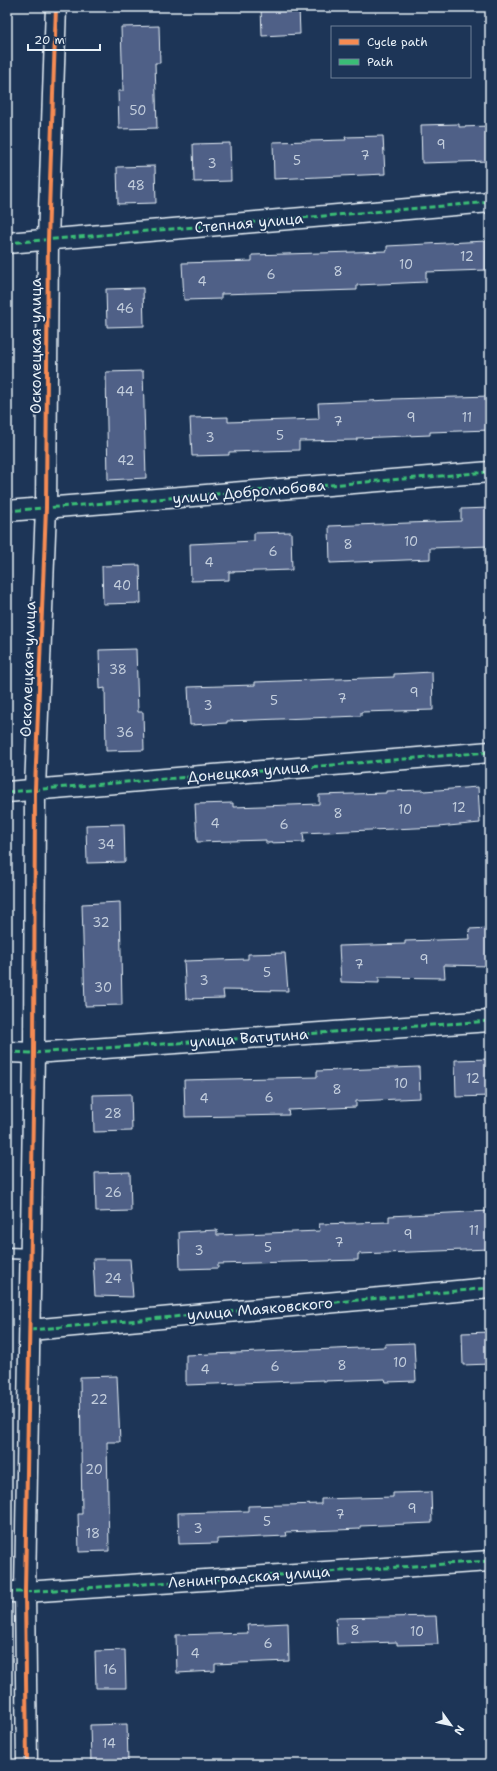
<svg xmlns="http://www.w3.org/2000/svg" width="497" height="1771" font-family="'Shantell Sans',sans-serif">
<rect width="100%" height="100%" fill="#1d3557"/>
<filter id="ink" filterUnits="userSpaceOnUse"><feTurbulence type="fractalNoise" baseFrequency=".025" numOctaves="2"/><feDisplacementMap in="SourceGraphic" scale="8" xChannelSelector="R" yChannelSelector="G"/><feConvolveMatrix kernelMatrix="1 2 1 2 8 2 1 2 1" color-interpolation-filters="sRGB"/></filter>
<g filter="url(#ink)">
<g fill="#4f6087" stroke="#e8f1f8">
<polygon points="261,7 299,7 300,34 262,36"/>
<polygon points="159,26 160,63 155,63 157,128 119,129 118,91 123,91 121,27"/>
<polygon points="459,124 459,127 490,126 490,161 422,163 421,125"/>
<polygon points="383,136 385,174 274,179 273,142 346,140 345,137"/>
<polygon points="230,143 231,181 194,182 193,144"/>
<polygon points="155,166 156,203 118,204 117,167"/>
<polygon points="486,241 486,270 426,272 426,282 357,285 357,290 221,294 221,299 184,300 182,263 252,261 252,255 387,251 387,246"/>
<polygon points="143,288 144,326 107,327 106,289"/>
<polygon points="143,371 146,478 108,480 106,372"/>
<polygon points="490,396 490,430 430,432 430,435 357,438 357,440 299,441 299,450 229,452 229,455 192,456 190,418 228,417 228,422 319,419 318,403 392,400 392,399"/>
<polygon points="490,508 490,546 430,548 430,559 330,563 329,526 461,521 461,509"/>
<polygon points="291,532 292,570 229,572 229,580 191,581 190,544 254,541 254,533"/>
<polygon points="140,565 141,603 103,604 102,566"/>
<polygon points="136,649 138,712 143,712 144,750 106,751 105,688 100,689 99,650"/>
<polygon points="432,672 433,710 361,712 361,716 227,721 227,723 190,725 188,687 255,685 255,682 394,677 394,674"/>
<polygon points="478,787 480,823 438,827 303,833 304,842 266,843 266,840 197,842 195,804 233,803 233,807 319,804 319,795 386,793 386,791 424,790 424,791"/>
<polygon points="124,824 125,862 87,863 86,825"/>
<polygon points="120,902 122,1005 85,1006 82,904"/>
<polygon points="490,928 490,966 444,965 445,978 379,977 379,983 341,982 339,946 405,944 405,941 470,939 469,929"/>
<polygon points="285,953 288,991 223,990 224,998 186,999 184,961 248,959 248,954"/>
<polygon points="490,1059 490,1096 456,1097 455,1060"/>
<polygon points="419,1067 420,1098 356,1101 356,1107 288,1110 289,1115 185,1117 184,1080 317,1077 317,1071"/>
<polygon points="131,1094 132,1131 94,1132 93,1095"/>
<polygon points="130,1172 131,1211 96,1212 95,1173"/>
<polygon points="490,1211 490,1249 358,1254 358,1260 218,1264 218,1268 180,1269 179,1232 217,1230 217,1235 320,1231 319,1224 389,1222 389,1216"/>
<polygon points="93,1259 130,1259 133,1297 95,1296"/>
<polygon points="490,1332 490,1364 463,1365 462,1333"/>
<polygon points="414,1343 416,1381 386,1382 385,1379 323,1381 323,1380 186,1385 186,1355 385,1347 385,1344"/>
<polygon points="117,1376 120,1442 107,1442 109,1551 79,1552 78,1514 82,1514 80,1377"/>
<polygon points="431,1492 432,1523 360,1526 360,1529 286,1532 287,1536 217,1539 217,1543 179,1544 178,1513 248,1511 248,1506 321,1504 321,1499 393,1497 393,1493"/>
<polygon points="436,1616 438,1644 397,1645 397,1642 337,1644 336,1618"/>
<polygon points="288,1623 289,1661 215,1664 215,1671 177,1673 176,1635 248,1633 247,1625"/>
<polygon points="125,1650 126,1688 96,1688 95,1651"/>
<polygon points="127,1724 128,1762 91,1763 90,1725"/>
</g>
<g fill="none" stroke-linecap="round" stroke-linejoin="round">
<defs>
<polyline id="lane" points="7,1253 32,1254"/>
<g id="street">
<polyline points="7,243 490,202"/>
<polyline points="7,511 490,472"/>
<polyline points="7,792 490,752"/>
<polyline points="7,1052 34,1053 490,1021"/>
<polyline points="30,1330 490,1288"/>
<polyline points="7,1592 25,1592 490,1561"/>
<polyline points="27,1764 25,1592 34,1053 35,789 46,508 48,240 56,7"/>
</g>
</defs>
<use href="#lane" stroke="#e8f1f8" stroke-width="13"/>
<use href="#street" stroke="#e8f1f8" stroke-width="23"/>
<use href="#lane" stroke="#1d3557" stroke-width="10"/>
<use href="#street" stroke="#1d3557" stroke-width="20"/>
<g stroke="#3abd76" stroke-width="3" stroke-dasharray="6 3" stroke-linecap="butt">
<polyline points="7,243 490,202"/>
<polyline points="7,511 490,472"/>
<polyline points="7,792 490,752"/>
<polyline points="7,1052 34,1053 490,1021"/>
<polyline points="30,1330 490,1288"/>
<polyline points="7,1592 25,1592 490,1561"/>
</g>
<defs>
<polyline id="cycleway" points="27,1764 25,1592 34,1053 35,789 46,508 48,240 56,7"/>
</defs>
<use href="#cycleway" stroke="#1d3557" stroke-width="6"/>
<use href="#cycleway" stroke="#f68b52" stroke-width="4"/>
</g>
</g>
<g text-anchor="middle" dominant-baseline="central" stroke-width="3.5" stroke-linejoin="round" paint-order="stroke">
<g font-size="13" fill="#c2cddc">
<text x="138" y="110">50</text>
<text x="441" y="144">9</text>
<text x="365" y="155">7</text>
<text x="297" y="160">5</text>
<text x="212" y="163">3</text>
<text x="136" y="185">48</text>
<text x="467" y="256">12</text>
<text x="406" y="264">10</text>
<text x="338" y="271">8</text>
<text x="271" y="274">6</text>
<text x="202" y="281">4</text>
<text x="125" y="308">46</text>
<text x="125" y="391">44</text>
<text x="411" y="417">9</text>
<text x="467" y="417">11</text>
<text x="338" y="421">7</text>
<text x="280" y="435">5</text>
<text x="210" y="437">3</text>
<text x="126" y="460">42</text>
<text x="411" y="541">10</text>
<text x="348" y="544">8</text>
<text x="273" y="551">6</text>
<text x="209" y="562">4</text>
<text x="122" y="585">40</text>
<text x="118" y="669">38</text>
<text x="414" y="692">9</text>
<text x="342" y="698">7</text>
<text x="274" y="700">5</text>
<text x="208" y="705">3</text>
<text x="125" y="732">36</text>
<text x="459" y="807">12</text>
<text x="405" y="809">10</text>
<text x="338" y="813">8</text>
<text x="215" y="823">4</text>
<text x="284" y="824">6</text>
<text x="106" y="844">34</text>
<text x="101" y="922">32</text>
<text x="424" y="959">9</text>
<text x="359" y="964">7</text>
<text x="267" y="972">5</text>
<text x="204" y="980">3</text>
<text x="103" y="987">30</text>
<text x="473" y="1078">12</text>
<text x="401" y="1083">10</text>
<text x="337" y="1089">8</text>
<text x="269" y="1097">6</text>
<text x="204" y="1098">4</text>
<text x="113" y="1113">28</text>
<text x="113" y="1192">26</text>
<text x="474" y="1230">11</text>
<text x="408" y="1234">9</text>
<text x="339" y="1242">7</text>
<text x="268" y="1247">5</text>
<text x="199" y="1250">3</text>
<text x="113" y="1278">24</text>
<text x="400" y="1362">10</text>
<text x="342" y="1365">8</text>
<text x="275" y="1366">6</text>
<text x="205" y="1369">4</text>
<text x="99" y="1399">22</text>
<text x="94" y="1469">20</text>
<text x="412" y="1508">9</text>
<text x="340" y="1514">7</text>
<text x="267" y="1521">5</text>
<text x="198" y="1528">3</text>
<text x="93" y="1533">18</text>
<text x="355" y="1630">8</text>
<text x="417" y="1631">10</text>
<text x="268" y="1643">6</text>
<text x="195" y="1653">4</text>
<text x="110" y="1669">16</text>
<text x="109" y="1743">14</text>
</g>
<g font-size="15" fill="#e8f1f8" stroke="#1d3557">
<text transform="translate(249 223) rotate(-5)">Степная улица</text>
<text transform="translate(36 346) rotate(-90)">Осколецкая улица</text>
<text transform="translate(249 492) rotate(-5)">улица Добролюбова</text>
<text transform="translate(28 669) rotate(-88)">Осколецкая улица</text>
<text transform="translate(248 772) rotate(-5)">Донецкая улица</text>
<text transform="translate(249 1038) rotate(-4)">улица Ватутина</text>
<text transform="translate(260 1309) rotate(-5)">улица Маяковского</text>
<text transform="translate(249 1577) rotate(-4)">Ленинградская улица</text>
</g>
</g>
<rect width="497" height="1771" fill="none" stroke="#1d3557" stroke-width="24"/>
<rect x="12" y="12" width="473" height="1747" fill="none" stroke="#e8f1f8" stroke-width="1.5" filter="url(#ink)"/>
<rect x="331" y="26" width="140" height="52" fill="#1d3557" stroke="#6e8097"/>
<rect x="339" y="39" width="20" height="6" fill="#f68b52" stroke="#6e8097"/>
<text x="367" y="46" font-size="12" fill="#e8f1f8">Cycle path</text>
<rect x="339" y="59" width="20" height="6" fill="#3abd76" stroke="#6e8097"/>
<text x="367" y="66" font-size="12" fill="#e8f1f8">Path</text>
<g transform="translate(451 1725) rotate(123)" stroke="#1d3557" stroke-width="3" paint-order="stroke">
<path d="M0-3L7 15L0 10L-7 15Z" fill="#e8f1f8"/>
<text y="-6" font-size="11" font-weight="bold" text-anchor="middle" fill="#e8f1f8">N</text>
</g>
<path d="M28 44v6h72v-6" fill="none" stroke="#e8f1f8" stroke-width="2"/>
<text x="34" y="44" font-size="12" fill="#e8f1f8" stroke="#1d3557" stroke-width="3" paint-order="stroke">20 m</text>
</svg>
